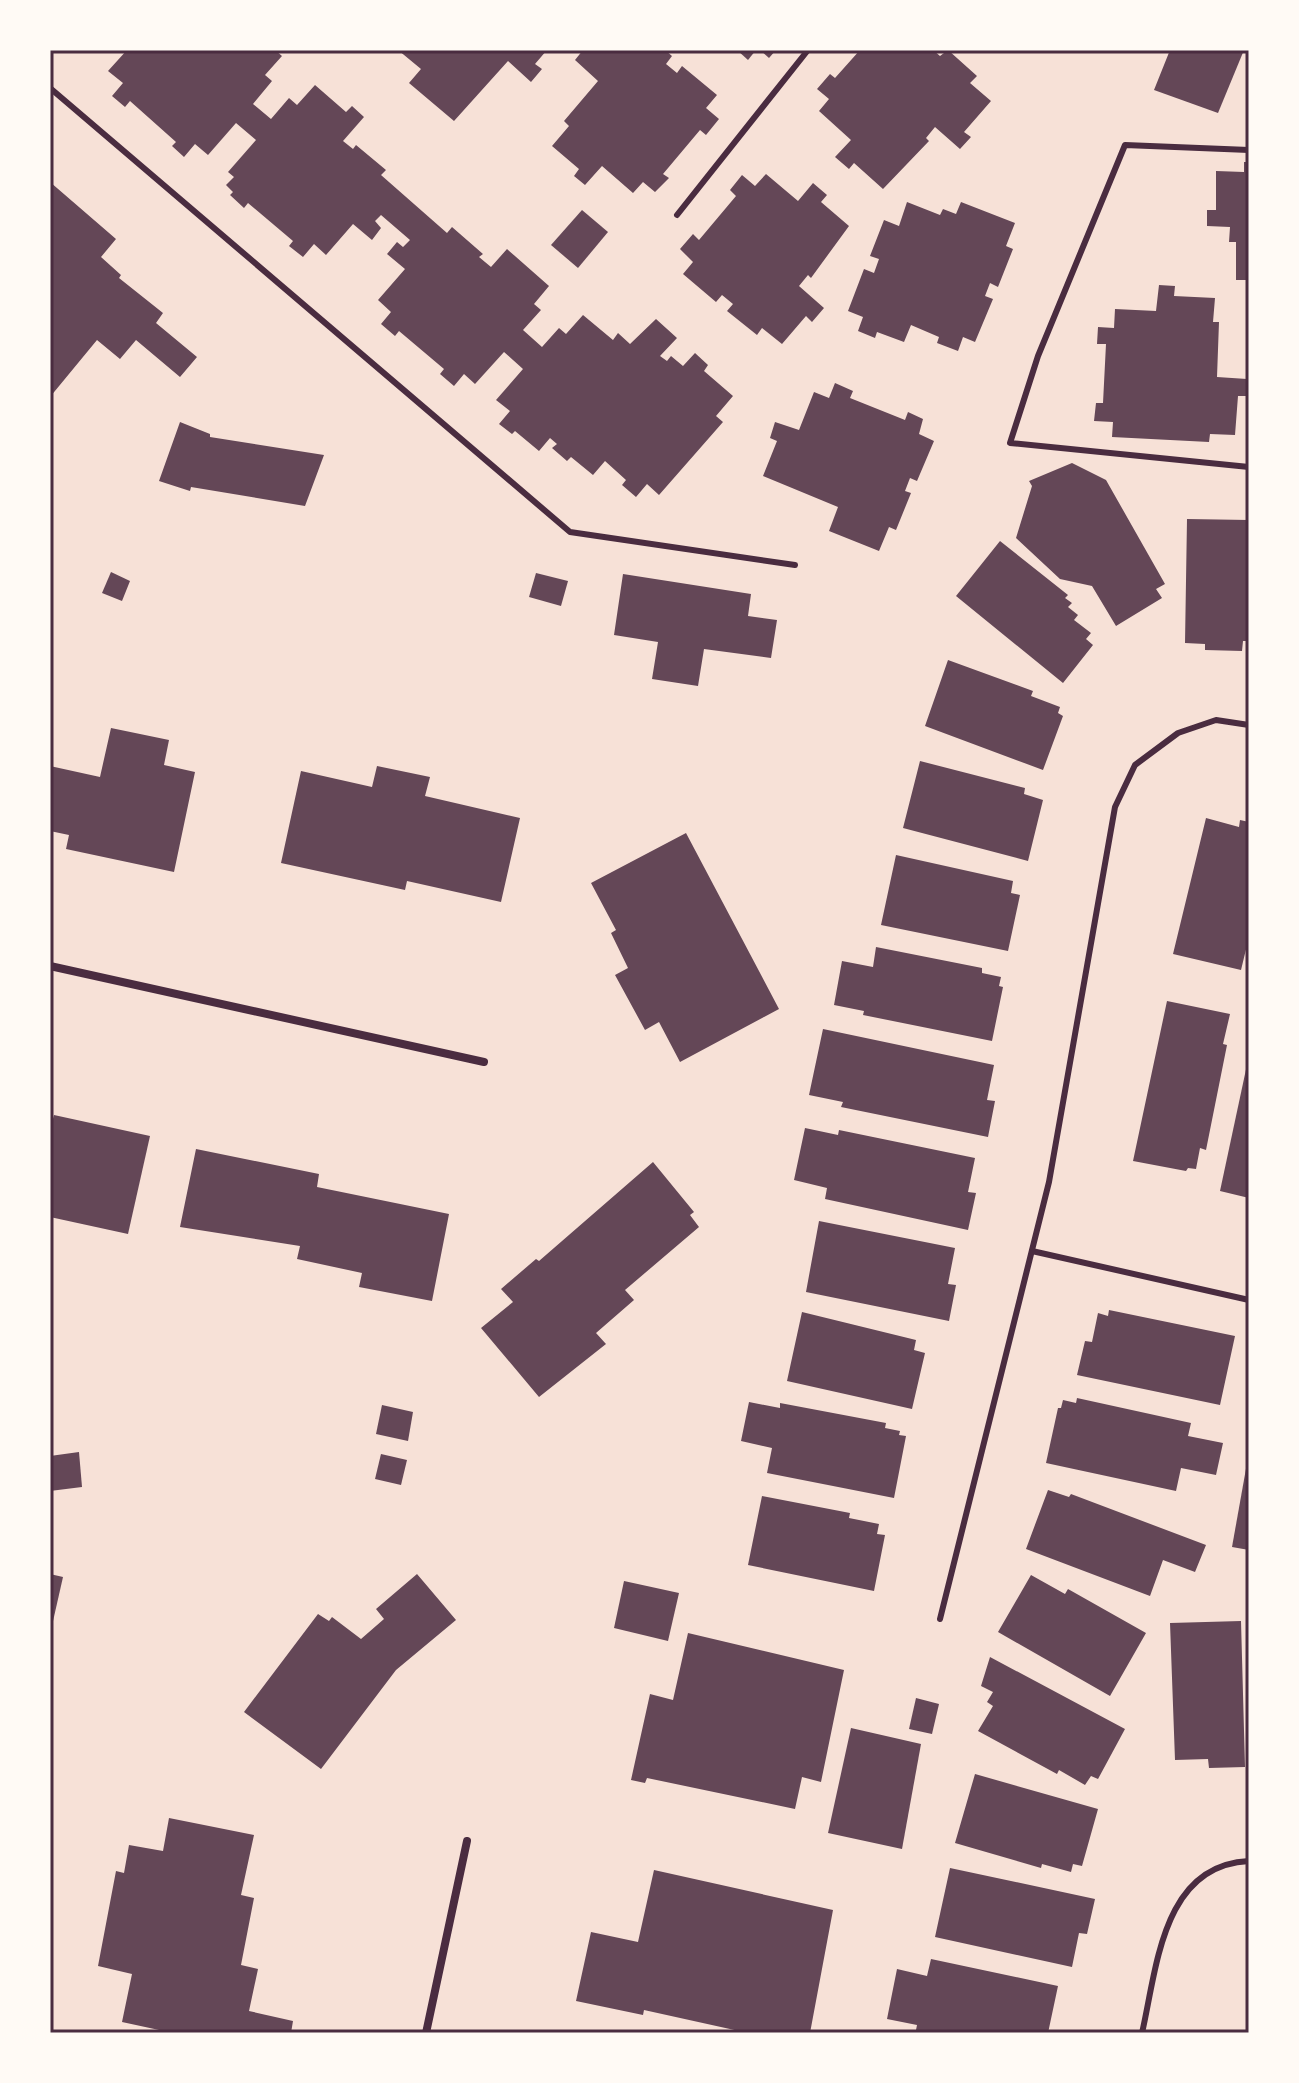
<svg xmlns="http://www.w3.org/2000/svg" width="1299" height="2083" font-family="'Noto Sans',sans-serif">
<rect width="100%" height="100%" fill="#f7e1d7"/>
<g fill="#644757">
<polygon points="127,50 275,50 282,56 265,75 272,81 253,104 271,119 289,98 297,105 315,85 346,112 352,106 364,117 343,141 353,149 356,145 386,170 381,175 447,233 452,227 483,254 479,257 491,267 507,249 549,286 534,304 541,310 523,330 542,347 559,328 566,334 583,315 613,340 618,333 630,344 656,319 677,338 660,356 667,361 671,356 683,366 695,353 708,365 704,371 733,396 716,416 723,422 659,495 647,484 636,497 622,485 626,480 605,461 593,475 571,457 567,461 552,448 557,444 550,438 539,451 515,431 512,434 499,424 510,411 496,400 523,369 504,352 475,384 464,374 454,386 440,374 444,369 399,331 395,336 381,324 391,312 378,300 405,269 387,254 397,242 403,247 410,240 381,215 375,221 381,228 372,240 353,224 326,255 314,244 303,257 289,246 293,241 248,203 244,208 230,195 233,192 226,185 234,177 228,172 256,140 236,123 208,155 195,144 184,157 172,146 176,142 130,101 125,107 112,96 123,83 108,71"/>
<polygon points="398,50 547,50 535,64 542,69 531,82 508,61 454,121 409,83 421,69"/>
<polygon points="583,50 590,53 593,50 665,50 672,56 666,64 677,73 682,66 717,95 706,108 719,119 706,135 700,130 663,174 669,178 655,192 643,182 633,193 602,166 585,185 574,176 579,169 552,146 569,126 564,121 598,81 575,60"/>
<polygon points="737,50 756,50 748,60"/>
<polygon points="760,50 776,50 769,58"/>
<polygon points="860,50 933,50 940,56 948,50 977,76 970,83 991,101 964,132 971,137 960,149 935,127 926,138 929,141 883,189 854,163 849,169 835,157 851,140 819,111 829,99 817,89 830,74 835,78"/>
<polygon points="1170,50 1244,50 1218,113 1154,90"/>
<polygon points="1244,162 1249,162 1249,280 1236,280 1236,242 1229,242 1230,227 1207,226 1207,210 1216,210 1216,171 1244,172"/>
<polygon points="766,174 798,201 813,183 827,195 821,202 849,226 811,278 808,275 799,286 824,308 812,322 806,316 782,344 762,328 757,335 727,311 733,304 722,295 716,302 683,274 693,262 680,249 693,234 699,240 736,196 730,190 742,175 755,186"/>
<polygon points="50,182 116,239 101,257 121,275 119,278 163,313 156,323 197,357 180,377 136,340 120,359 97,340 50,397"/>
<polygon points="907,202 940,215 943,209 956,214 961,202 1015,223 1006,246 1013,249 998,287 990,283 985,296 993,299 975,342 963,337 958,351 937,343 939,337 911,325 904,342 877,332 875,338 858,331 863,317 848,311 864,269 874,273 879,259 870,256 884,220 899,226"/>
<polygon points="582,210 608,232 578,268 551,245"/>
<polygon points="1159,285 1175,286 1174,296 1215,298 1213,322 1219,322 1217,377 1247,379 1246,396 1238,396 1235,435 1210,434 1209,442 1112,437 1113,422 1094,421 1096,403 1103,403 1106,344 1097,344 1098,327 1114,328 1115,309 1156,311"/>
<polygon points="835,383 853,391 850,398 905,420 908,412 923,419 919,434 934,441 917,481 910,478 905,491 911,493 896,530 889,527 879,551 829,531 838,507 763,476 777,441 770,438 775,422 799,430 814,392 829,398"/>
<polygon points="180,422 210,434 210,437 324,455 305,506 191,487 190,491 159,481"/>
<polygon points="1072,463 1106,480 1165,584 1156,589 1162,598 1116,626 1092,586 1060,579 1016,538 1032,486 1029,481"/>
<polygon points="1187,519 1249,520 1249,641 1243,641 1242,651 1205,650 1205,644 1185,643"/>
<polygon points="1000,541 1068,595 1065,598 1072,603 1068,607 1078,615 1074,620 1091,633 1086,639 1093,645 1063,683 956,596"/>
<polygon points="111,572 130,581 122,601 102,593"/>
<polygon points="536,573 568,581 561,606 529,597"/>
<polygon points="623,574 751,594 748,616 777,620 771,658 704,649 698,686 652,679 658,642 614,635"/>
<polygon points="948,660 1033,691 1031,696 1060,707 1058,713 1063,716 1043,770 925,726"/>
<polygon points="111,728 169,740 164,765 195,772 174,872 66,849 69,835 50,831 50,766 100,777"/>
<polygon points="920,761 1025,788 1024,794 1043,800 1028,861 903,828"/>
<polygon points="377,766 430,777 425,796 520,818 501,902 407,881 405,890 281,863 301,771 372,787"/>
<polygon points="1206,818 1239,827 1240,820 1249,822 1249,937 1241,970 1173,954"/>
<polygon points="686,833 779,1009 680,1062 659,1022 645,1030 615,975 628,968 611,933 616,930 591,883"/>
<polygon points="896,855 1013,881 1011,893 1020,895 1008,951 881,925"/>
<polygon points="876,947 982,968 982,973 1001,977 999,986 1003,987 992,1041 863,1015 864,1011 834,1005 842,961 873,967"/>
<polygon points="1167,1001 1230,1014 1223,1044 1227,1045 1206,1150 1200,1148 1196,1169 1188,1168 1186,1171 1133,1161"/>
<polygon points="823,1029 994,1065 987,1100 995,1101 988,1137 841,1107 843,1102 809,1095"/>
<polygon points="1248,1060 1249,1061 1249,1198 1220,1191"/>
<polygon points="54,1115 150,1136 128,1234 50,1217 50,1130"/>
<polygon points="805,1128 838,1135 839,1130 975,1158 968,1192 976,1193 968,1230 825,1199 827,1188 794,1180"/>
<polygon points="196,1149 319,1174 317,1187 449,1214 432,1301 359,1287 362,1273 297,1259 300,1246 180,1227"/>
<polygon points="653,1162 694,1212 690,1215 699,1227 625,1290 634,1300 596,1333 606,1344 539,1397 481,1328 513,1302 501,1289 536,1259 539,1261"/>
<polygon points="819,1221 955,1248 948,1284 956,1285 949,1321 806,1292"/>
<polygon points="1109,1310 1235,1336 1220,1405 1077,1375 1085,1341 1092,1342 1098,1313 1108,1316"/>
<polygon points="802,1312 916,1340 914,1350 925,1353 912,1409 787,1381"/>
<polygon points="1077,1398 1191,1423 1188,1436 1223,1443 1216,1475 1181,1468 1176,1491 1046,1463 1058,1408 1061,1408 1063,1400 1076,1403"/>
<polygon points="749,1402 780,1408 780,1403 886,1423 885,1428 900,1431 899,1435 906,1436 894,1498 767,1473 772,1448 741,1441"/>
<polygon points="382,1405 413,1412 408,1441 376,1434"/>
<polygon points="79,1452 82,1487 50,1491 50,1456"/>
<polygon points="381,1454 407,1460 401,1485 375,1479"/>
<polygon points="1247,1463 1249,1463 1249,1550 1232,1547"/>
<polygon points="1048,1490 1069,1497 1071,1494 1206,1545 1195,1572 1163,1560 1150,1596 1026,1549"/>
<polygon points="762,1496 850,1513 849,1518 879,1524 877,1534 885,1535 874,1591 748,1565"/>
<polygon points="50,1574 63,1577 51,1630 50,1630"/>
<polygon points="417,1574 456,1620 396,1670 321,1769 244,1712 318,1614 329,1621 332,1617 361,1639 384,1619 376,1609"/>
<polygon points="1031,1575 1065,1594 1068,1589 1146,1633 1110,1696 998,1632"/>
<polygon points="624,1581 679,1593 668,1641 614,1628"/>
<polygon points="1241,1621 1245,1767 1209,1768 1208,1759 1175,1760 1170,1623"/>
<polygon points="688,1633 844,1670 821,1782 802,1777 795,1809 647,1778 645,1783 631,1780 650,1694 673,1700"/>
<polygon points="990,1657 1125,1729 1098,1779 1091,1776 1085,1785 1059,1770 1057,1774 978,1731 993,1706 987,1702 993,1692 981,1686"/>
<polygon points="916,1698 939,1704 932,1734 909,1729"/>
<polygon points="851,1728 921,1744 902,1849 828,1833"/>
<polygon points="975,1774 1098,1809 1082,1866 1073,1864 1071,1872 1042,1864 1041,1868 955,1843"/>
<polygon points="169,1818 254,1835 241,1895 254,1898 241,1965 258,1969 249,2011 293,2021 291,2033 173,2033 122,2022 132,1974 98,1966 116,1871 124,1873 129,1845 163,1851"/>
<polygon points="950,1868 1095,1899 1087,1934 1079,1933 1072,1967 935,1937"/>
<polygon points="654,1870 833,1910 810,2033 748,2033 644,2010 643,2015 576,2001 591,1932 638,1942"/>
<polygon points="931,1959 1058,1986 1048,2033 932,2033 916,2030 917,2025 887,2019 897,1969 927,1976"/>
</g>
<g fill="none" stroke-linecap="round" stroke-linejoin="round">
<g stroke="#4a2c40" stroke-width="6">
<polyline points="50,88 570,532 795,565"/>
<polyline points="1249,150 1125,145 1038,356 1010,443 1249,467"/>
<polyline points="677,215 808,50"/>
<polyline points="1032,1251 1249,1300"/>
<polyline points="940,1619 1049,1182 1115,807 1135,765 1178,733 1216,720 1249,725"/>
<path d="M 1142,2033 C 1157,1968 1162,1865 1249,1861"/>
</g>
<g stroke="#4a2c40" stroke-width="8">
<polyline points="50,966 484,1062"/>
<polyline points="426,2033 467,1841"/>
</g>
</g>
<rect width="1299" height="2083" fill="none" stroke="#fffaf5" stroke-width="104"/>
<rect x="52" y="52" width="1195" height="1979" fill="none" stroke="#4a2c40" stroke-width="3"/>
</svg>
